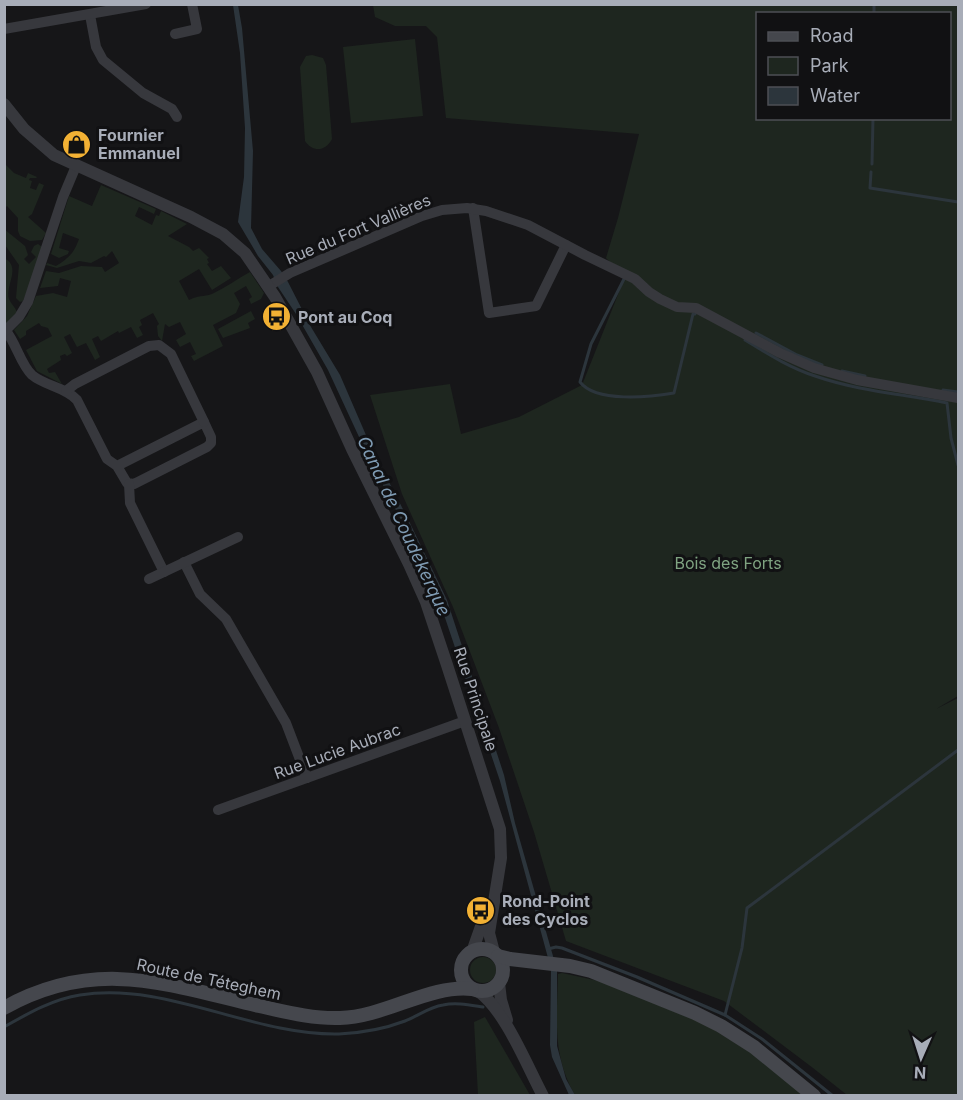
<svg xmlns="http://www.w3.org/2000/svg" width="963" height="1100" font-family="Inter,sans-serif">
<rect width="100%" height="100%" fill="#161618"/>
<g fill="#1e261f" fill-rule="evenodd">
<path d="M 373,5 L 958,5 L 958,696 L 936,709 L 958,698 L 958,1095 L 847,1095 L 813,1068 L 724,1001 L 566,941 L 534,832 L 499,728 L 453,607 L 402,494 L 370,395 L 450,384 L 461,434 L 519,417 L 582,385 L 625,277 L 606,258 L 618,218 L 639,134 L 446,118 L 437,37 L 426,26 L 395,26 L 375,17 ZM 758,14 L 950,14 L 950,118 L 758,118 Z"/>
<polygon points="415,39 423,116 351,123 343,47"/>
<path d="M 312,55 L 323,58 L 326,65 L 332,139 C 326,151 313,153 305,141 L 300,67 L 306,56 Z"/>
<polygon points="5,164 14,173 26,178 28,173 37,177 36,178 30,178 29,180 32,181 30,188 36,190 39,183 44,185 32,214 28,217 46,233 42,240 30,241 20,236 18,231 18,218 7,206 5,208"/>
<path d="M 101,185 L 156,209 L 154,214 L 139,207 L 135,216 L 152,225 L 156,215 L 159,216 L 161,211 L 187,224 L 168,236 L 189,247 L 193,251 L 199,248 L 209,258 L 207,259 L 209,263 L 207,264 L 212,271 L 221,266 L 231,278 L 212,290 L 199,269 L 179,281 L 189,300 C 198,295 203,297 212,294 C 225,288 237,279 250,272 L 264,293 L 261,299 L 251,304 L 249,299 L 252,297 L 246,286 L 234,293 L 240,304 L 236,313 L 213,325 L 223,346 L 194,361 L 191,356 L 196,354 L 190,342 L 180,347 L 176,340 L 186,334 L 180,322 L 169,327 L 165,324 L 162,341 L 158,336 L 157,326 L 159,324 L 153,313 L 140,320 L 142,325 L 139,327 L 143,335 L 137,338 L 131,327 L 119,333 L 118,331 L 101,341 L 98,336 L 92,339 L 100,357 L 95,360 L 86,343 L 77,347 L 70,334 L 64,337 L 72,353 L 67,356 L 65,354 L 60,356 L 61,360 L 47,369 L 49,373 L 55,372 L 62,384 L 37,371 L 26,350 L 52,336 L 48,328 L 41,326 L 39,323 L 26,331 L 26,335 L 20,339 L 14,330 L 27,316 L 36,296 L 53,293 L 67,297 L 71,281 L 60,278 L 58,286 L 40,288 L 46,271 L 59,273 L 81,266 L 102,267 L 105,272 L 119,263 L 112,251 L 106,257 L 104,256 L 91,263 L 79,261 L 57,268 L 46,265 L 47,263 L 56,266 C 69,258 74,253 79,239 L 63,233 L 59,248 L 69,251 L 68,254 L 59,258 L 51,254 L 69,196 L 92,206 Z"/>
<polygon points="4,229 25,246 28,255 24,259 29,264 36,257 31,252 34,246 38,244 42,247 35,271 23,301 20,302 16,298 19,265 5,245"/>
<path d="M 4,258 C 22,267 5,285 9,299 C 11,304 15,307 17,312 L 4,327 Z"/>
<polygon points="251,311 255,319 248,323 250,328 223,338 218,329"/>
<circle cx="483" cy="970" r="13"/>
<path d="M 562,973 L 599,981 L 705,1024 L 759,1058 L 803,1095 L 575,1095 C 552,1055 557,1019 558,974 Z"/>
<polygon points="485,1017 530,1095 478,1095 474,1022"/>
</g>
<polygon fill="#2c353c" points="233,5 238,5 242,28 253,151 251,228 262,249 281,271 288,282 311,327 340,375 372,449 408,519 447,600 504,775 515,823 557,970 557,1046 566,1079 575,1095 569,1095 552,1057 550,1045 551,969 500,781 439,600 417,551 366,452 328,370 296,314 278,287 273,275 258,256 238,222 244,177 245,128 240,53"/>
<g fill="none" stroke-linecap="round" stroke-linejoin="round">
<g stroke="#2c353c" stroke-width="3">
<polyline points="874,14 874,4"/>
<polyline points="872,164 873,118"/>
<polyline points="871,172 870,188 958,202"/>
<path d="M 624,279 L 591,344 L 580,382 C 596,403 650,397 674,393 L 693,314 L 695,314"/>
<polyline points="756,333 797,355 822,365"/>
<path d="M 745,340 C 768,354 790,368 815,376 C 858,391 903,394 947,403 L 951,438 L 958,465"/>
<polyline points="842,371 865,376"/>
<polyline points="943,390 958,392"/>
<polyline points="548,949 556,947 562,948 637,977 725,1015 762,1039 833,1096"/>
<polyline points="725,1015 742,948 747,908 958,750"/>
<path d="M 4,1027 C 27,1014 53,999 80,995 C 167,981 252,1036 339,1034 C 361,1033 384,1029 405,1021 C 418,1016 429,1007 443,1005 C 456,1002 470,1005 483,1007"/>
</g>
<g stroke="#37383d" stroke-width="10">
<polyline points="90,15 96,47 103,60 143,93 172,109 177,117"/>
<polyline points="4,29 146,4"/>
<polyline points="175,34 197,29 192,4"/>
<polyline points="473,208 489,313 536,306 566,245"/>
<polyline points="269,286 290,273 422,216 442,210 467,208 486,211 528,225 585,255 635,279 649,292 660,299 677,307 696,308 780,353 814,368 857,380 958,398"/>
<path d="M 6,331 C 16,343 21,365 32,375 C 45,386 65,387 77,400 L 107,459 L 117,466 L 127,483 L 134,484 L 207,447 L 211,443 L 211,437 L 204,422 L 117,466"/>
<polyline points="4,332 19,317 28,302 63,197 76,166"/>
<polyline points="66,391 75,384 149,346 159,345 171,354 204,422"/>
<polyline points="129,484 130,503 164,572"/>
<polyline points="184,562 200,594 226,619 286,723 307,778"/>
<polyline points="149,579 238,537"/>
<polyline points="218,810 465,721"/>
</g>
<g stroke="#37383d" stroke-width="12">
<polyline points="4,104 24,129 54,155 191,217 223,234 245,253 275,297 317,372 352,449 409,564 426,602 447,665 500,829 501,858 489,933 494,952"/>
<polyline points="472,952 485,915"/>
<polyline points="499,983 501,1000 507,1020"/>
<path d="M 478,991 C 505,1010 527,1066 543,1096"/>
</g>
<g stroke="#45474d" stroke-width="14">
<circle cx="482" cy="970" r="21"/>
<polyline points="498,956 510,959 570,966 591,971 695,1013 721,1026 754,1047 814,1096"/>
<path d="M 4,1008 C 95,957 166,984 259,1006 C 286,1012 313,1019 340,1018 C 385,1017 430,984 472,989"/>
</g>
</g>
<defs>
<symbol id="shop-disc" viewBox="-11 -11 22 22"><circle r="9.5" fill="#f2b134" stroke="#111113"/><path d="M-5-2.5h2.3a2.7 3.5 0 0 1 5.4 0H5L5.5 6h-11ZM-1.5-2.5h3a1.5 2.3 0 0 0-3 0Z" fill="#111"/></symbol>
<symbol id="bus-disc" viewBox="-11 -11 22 22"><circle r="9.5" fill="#f2b134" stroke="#111113"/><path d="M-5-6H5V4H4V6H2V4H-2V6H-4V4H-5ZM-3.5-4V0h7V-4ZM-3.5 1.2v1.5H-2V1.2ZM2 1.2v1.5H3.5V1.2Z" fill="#111"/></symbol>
</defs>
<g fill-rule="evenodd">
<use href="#shop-disc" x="60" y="128" width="33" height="33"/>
<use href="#bus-disc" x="260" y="300" width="33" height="33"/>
<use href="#bus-disc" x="464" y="894" width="33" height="33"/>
</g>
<g text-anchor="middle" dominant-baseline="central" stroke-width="6" stroke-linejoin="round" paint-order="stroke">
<g font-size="16" font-weight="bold" fill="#a8adb8" stroke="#111113" text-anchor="start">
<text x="98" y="135">Fournier<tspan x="98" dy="18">Emmanuel</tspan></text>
<text x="298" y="317">Pont au Coq</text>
<text x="502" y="901">Rond-Point<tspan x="502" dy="18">des Cyclos</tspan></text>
</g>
<g font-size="16" fill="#a8adb8" stroke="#111113">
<text transform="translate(358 229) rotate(-23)">Rue du Fort Vallières</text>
<text transform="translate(476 699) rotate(72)">Rue Principale</text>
<text transform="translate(337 751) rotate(-20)">Rue Lucie Aubrac</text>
<text transform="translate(209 979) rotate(12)">Route de Téteghem</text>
</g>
<g font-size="16" fill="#7fa381" stroke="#111113">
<text x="728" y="563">Bois des Forts</text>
</g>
<g font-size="18" font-style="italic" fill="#7f9bb3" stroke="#111113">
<text transform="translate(404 526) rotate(65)">Canal de Coudekerque</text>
</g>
</g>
<rect width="963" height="1100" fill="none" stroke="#a8adb8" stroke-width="12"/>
<rect x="756" y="12" width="195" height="108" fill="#111113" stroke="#4d4f55" stroke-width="1.5"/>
<rect x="768" y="32" width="30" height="9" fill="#45474d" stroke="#4d4f55" stroke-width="1.5"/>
<text x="810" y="42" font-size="18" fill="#a8adb8">Road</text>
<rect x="768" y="57" width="30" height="18" fill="#1e261f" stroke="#4d4f55" stroke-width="1.5"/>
<text x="810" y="72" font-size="18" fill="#a8adb8">Park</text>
<rect x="768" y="87" width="30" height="18" fill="#2c353c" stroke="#4d4f55" stroke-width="1.5"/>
<text x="810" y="102" font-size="18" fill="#a8adb8">Water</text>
<g transform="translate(921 1058) rotate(183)" stroke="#111113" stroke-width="4.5" paint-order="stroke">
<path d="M0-4.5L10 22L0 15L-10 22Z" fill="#a8adb8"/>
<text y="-9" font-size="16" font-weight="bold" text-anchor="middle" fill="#a8adb8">N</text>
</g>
</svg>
